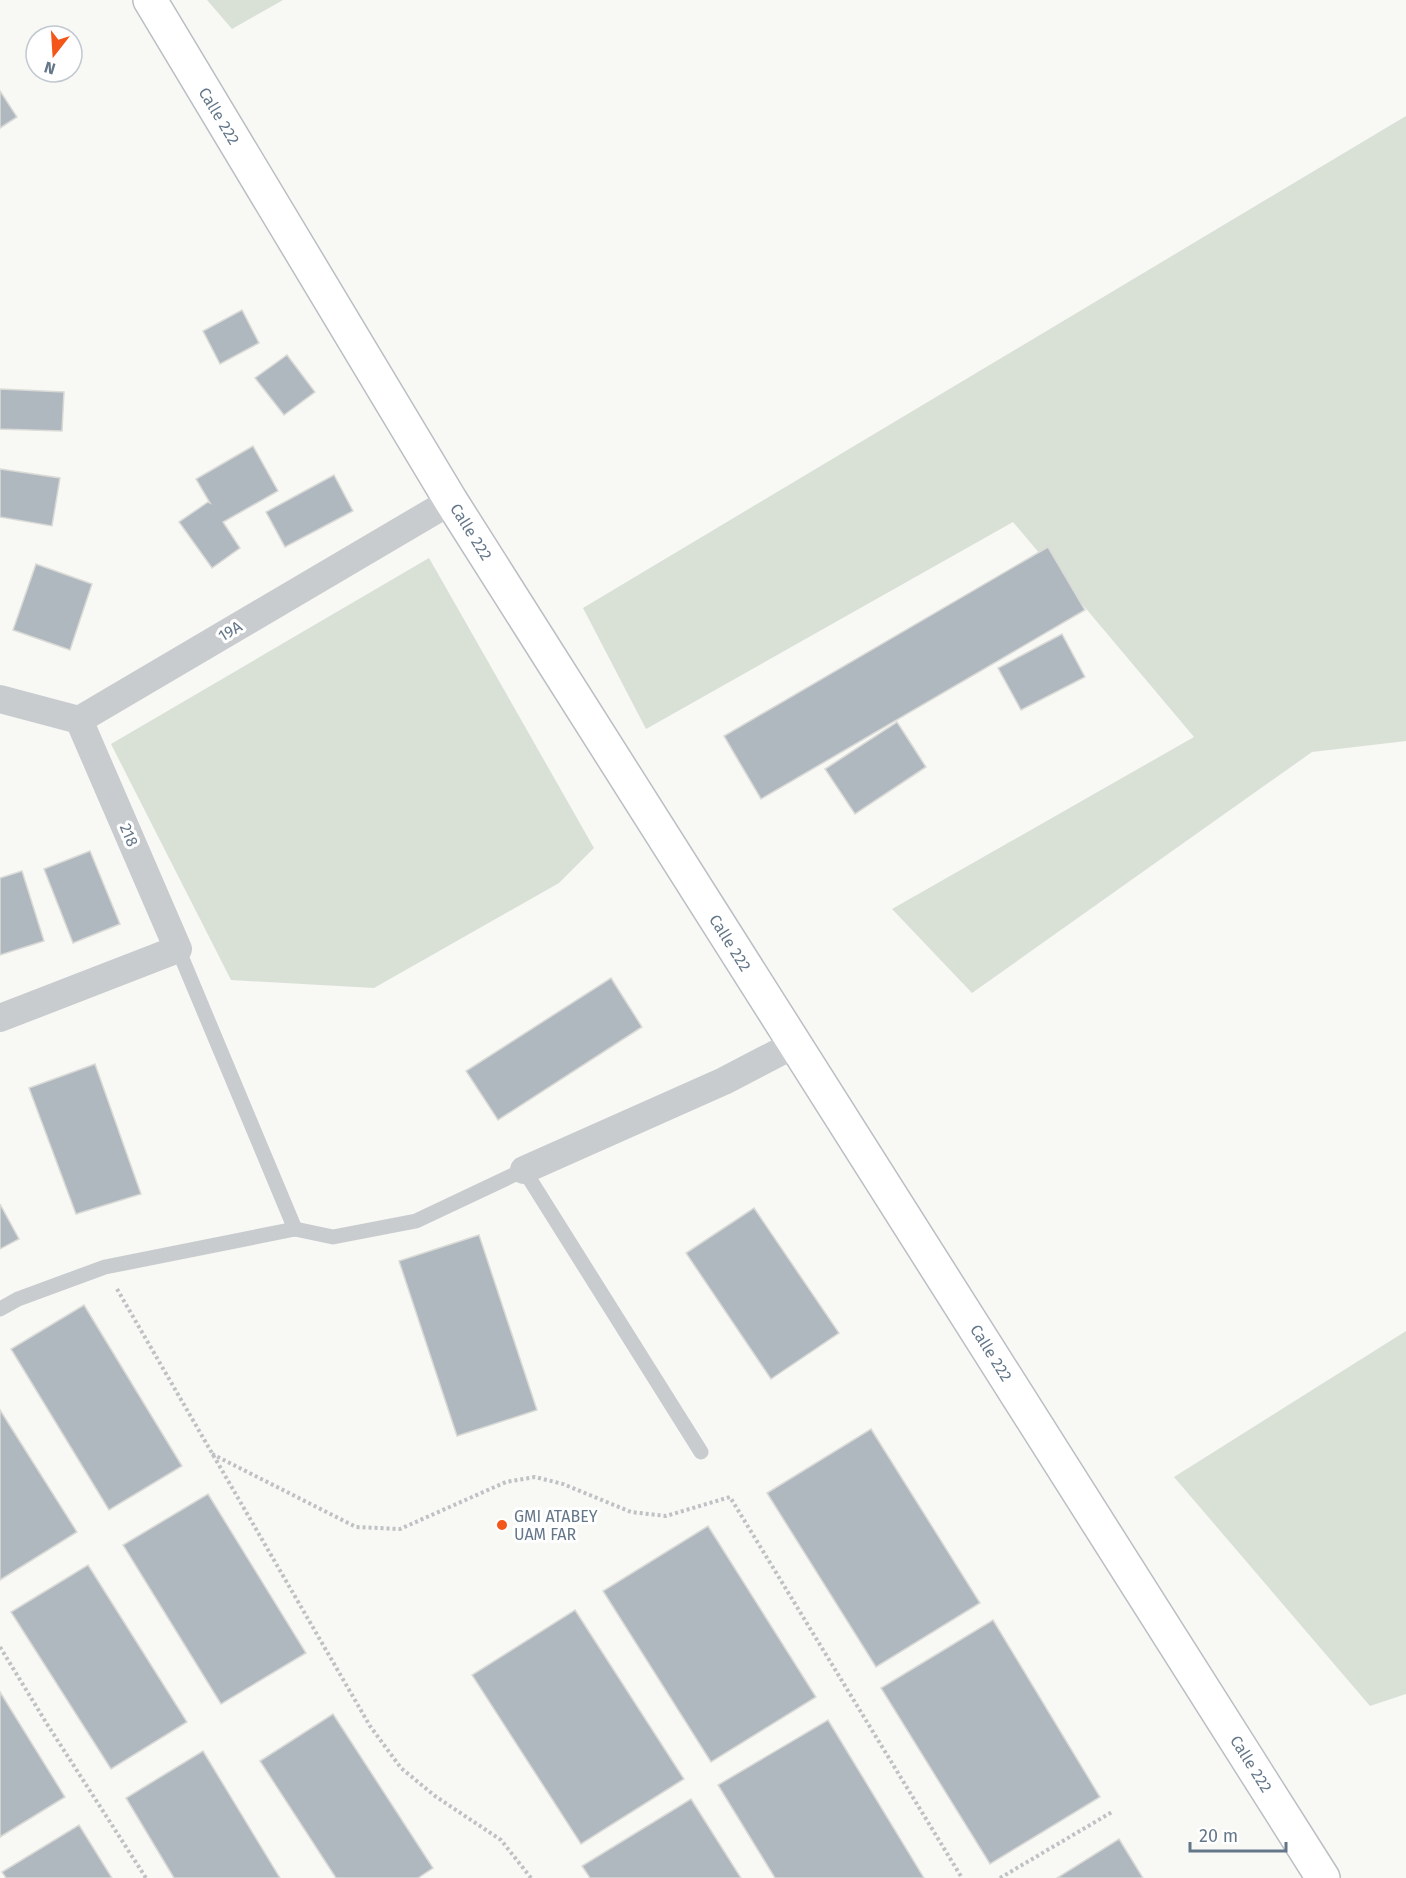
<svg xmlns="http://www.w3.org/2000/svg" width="1406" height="1878" font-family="'Fira Sans',sans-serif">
<rect width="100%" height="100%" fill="#f8f8f5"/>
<g fill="#d9e1d6">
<polygon points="207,0 283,0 232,29"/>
<polygon points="1406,116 1406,741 1312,752 972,993 892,909 1194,737 1013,522 646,729 583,608"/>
<polygon points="429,558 594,848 559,883 374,988 231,980 111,744"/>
<polygon points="1406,1331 1406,1694 1370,1706 1174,1477"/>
</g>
<g fill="#b0b8bf" stroke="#dadad7" stroke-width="1.5">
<polygon points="0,91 17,117 0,128"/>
<polygon points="242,310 259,343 220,364 203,331"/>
<polygon points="287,355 315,392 284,415 255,378"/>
<polygon points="0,389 64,392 62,431 0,429"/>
<polygon points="253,446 278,491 223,522 240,548 212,568 179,522 208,502 210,503 196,479"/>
<polygon points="0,469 60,478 52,526 0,517"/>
<polygon points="334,475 353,511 285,547 266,512"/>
<polygon points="1048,547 1085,610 761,799 724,736"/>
<polygon points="36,564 92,584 70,650 13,630"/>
<polygon points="1062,634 1085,677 1021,710 998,668"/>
<polygon points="897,722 926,767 855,814 825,769"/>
<polygon points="90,851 120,924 73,943 44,869"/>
<polygon points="22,871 44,941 0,955 0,878"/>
<polygon points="611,978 642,1027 498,1120 466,1071"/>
<polygon points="95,1064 141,1194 76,1214 29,1088"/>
<polygon points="0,1204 19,1239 0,1249"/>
<polygon points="754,1208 839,1333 771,1379 686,1253"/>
<polygon points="479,1235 537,1410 457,1436 399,1261"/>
<polygon points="84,1305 182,1466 109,1510 11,1349"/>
<polygon points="0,1410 77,1532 0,1580"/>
<polygon points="871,1429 980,1603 876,1667 767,1493"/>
<polygon points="208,1494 306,1653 221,1704 123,1545"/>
<polygon points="708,1526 816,1697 711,1762 603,1591"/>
<polygon points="88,1565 187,1722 111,1769 11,1612"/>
<polygon points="575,1610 684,1779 581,1844 472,1675"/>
<polygon points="993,1620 1100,1797 990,1864 881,1688"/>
<polygon points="0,1692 65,1797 0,1837"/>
<polygon points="333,1714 433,1868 418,1878 336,1878 260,1761"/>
<polygon points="828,1720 924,1878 775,1878 718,1785"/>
<polygon points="203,1751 280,1878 174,1878 126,1798"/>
<polygon points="691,1799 741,1878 590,1878 582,1866"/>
<polygon points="79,1825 112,1878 6,1878 2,1872"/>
<polygon points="1119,1839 1143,1878 1057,1878"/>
</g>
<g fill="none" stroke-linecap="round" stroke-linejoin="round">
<defs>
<polyline id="secondary" points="150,0 451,501 1323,1878"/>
</defs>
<use href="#secondary" stroke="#babfc4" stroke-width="36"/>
<g stroke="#bfc2c4" stroke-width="4" stroke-dasharray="3 3" stroke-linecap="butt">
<polyline points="117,1289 370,1726 401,1768 435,1796 501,1840 531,1878"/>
<polyline points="212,1454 356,1527 400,1529 506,1482 535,1477 563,1484 631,1512 666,1516 730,1497 962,1878"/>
<polyline points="0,1647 47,1724 146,1878"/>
<polyline points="1000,1878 1112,1812"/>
</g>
<g stroke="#c8cccf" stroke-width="15">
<polyline points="178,949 295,1229"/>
<polyline points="0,1309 18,1299 105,1267 295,1229 333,1237 416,1221 524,1170 701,1452"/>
</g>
<g stroke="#c8cccf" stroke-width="28">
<polyline points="0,699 79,720 451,501"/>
<polyline points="0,1018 178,949 79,720"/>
<polyline points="524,1170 724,1081 795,1044"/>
</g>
<use href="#secondary" stroke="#fff" stroke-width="33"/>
</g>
<circle fill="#f45519" stroke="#fff" stroke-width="2" cx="502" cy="1525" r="6"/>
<g text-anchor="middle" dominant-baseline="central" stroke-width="6" stroke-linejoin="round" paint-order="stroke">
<g font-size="16" fill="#647789" stroke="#fff">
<text transform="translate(219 116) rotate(59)">Calle 222</text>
<text transform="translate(471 532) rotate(58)">Calle 222</text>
<text transform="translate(230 631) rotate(-31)">19A</text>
<text transform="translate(129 835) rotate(67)">218</text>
<text transform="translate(730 943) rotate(58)">Calle 222</text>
<text transform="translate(991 1353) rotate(58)">Calle 222</text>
<text transform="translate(1251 1764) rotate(58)">Calle 222</text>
</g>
<g font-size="16" fill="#647789" stroke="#fff" text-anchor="start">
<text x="514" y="1516">GMI ATABEY<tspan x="514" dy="18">UAM FAR</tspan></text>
</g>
</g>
<g transform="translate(54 54) rotate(197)"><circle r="28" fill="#ffffff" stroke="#c1c9d0" stroke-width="1.5"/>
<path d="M0-4.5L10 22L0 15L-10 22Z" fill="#f45519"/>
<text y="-9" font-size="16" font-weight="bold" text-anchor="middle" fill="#647789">N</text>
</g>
<path d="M1190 1842v9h96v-9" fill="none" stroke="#647789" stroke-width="3"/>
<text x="1199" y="1842" font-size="18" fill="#647789" stroke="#ffffff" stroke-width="4.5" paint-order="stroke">20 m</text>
</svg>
